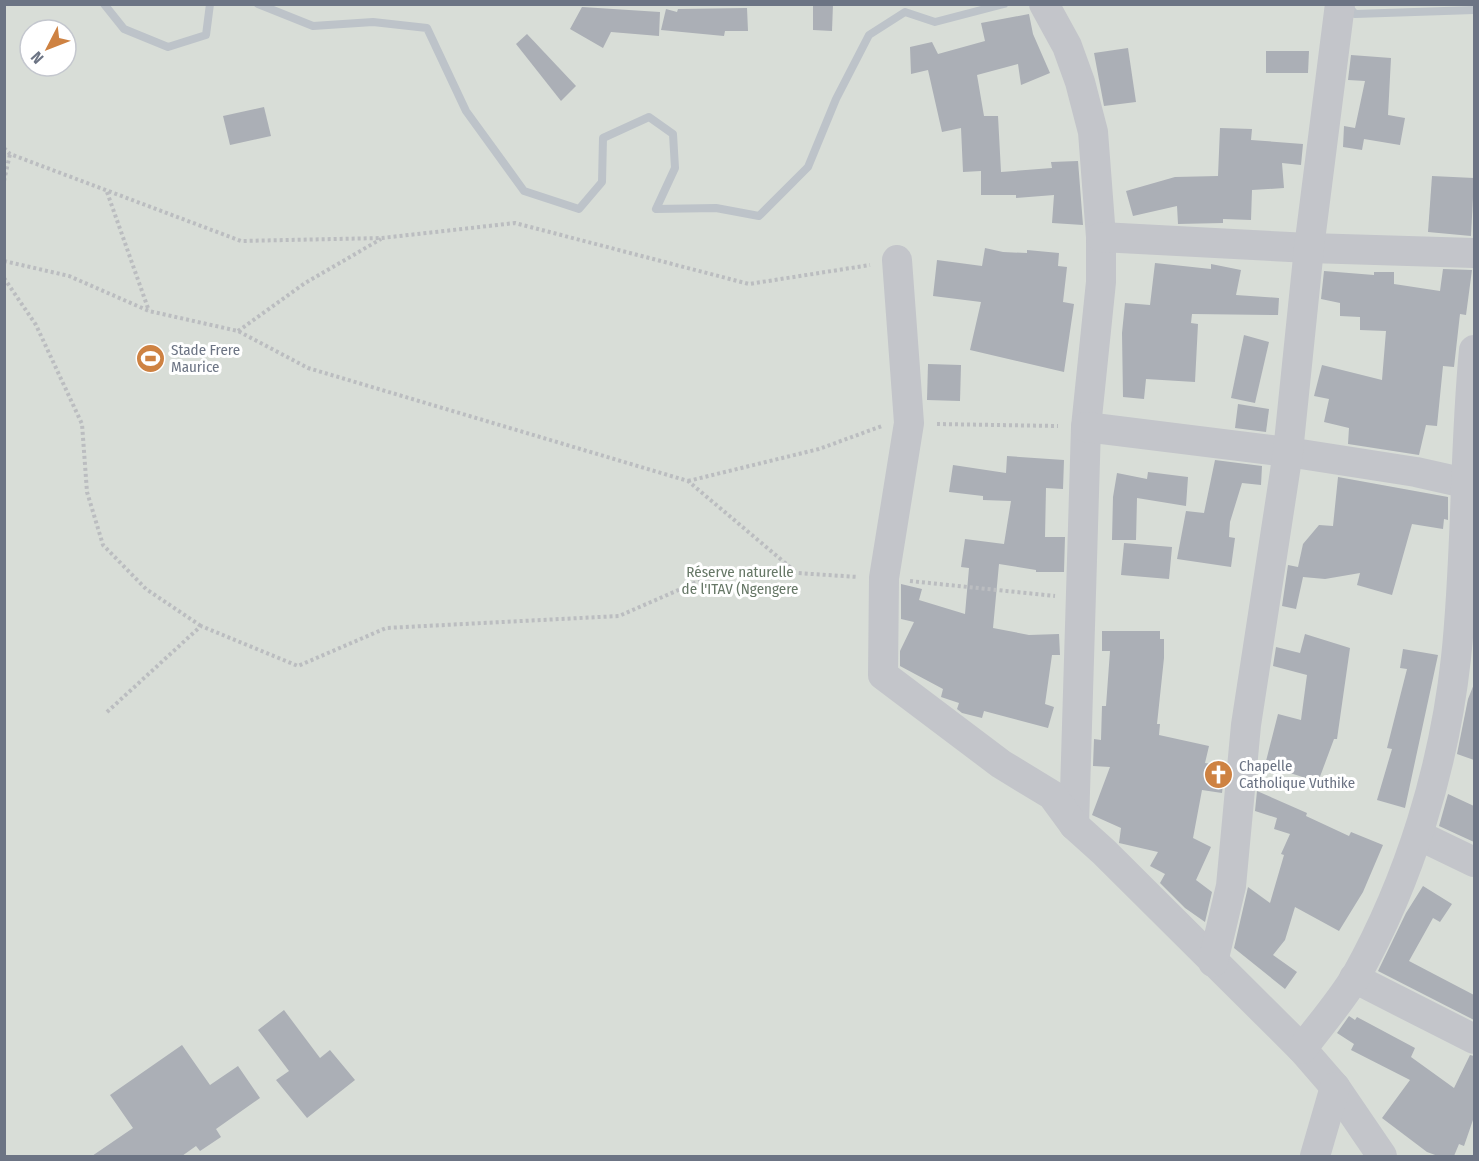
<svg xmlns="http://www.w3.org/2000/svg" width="1479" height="1161" font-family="'Fira Sans Condensed',sans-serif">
<rect width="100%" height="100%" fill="#f9f9f7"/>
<path fill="#d8ddd7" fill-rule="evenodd" d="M 5,5 L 1474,5 L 1474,1156 L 5,1156 ZM 30,30 L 66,30 L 66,66 L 30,66 Z"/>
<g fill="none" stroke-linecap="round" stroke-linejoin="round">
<g stroke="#bdc3c9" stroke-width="8">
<polyline points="104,4 124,29 168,47 206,35 210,4"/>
<polyline points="258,4 313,26 373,22 427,28 466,111 524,191 579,209 602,182 603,138 649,117 673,134 675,168 656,209 716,208 759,216 808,167 836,99 869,35 905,12 935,22 1004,4"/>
<polyline points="1348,6 1355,14 1474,10"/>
</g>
</g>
<g fill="#abafb6">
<polygon points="813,4 833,4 832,31 813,30"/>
<polygon points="582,7 660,12 659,36 611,32 603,48 570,29"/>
<polygon points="747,8 748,31 725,31 724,36 661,30 666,9 677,12 678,9"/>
<polygon points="1029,14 1033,34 1050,73 1021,85 1018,64 977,75 984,116 998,116 1001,172 1052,168 1051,162 1078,161 1083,225 1052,223 1054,195 1016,198 1016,195 981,195 981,171 963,172 961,128 942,132 928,70 911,74 910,47 932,42 938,54 985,41 981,23"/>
<polygon points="527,34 576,86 561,101 516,44"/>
<polygon points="1128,48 1136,102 1104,106 1094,53"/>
<polygon points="1266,51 1309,51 1308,73 1266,73"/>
<polygon points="1351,55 1391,58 1388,115 1405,118 1400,145 1364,139 1362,150 1343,147 1344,126 1355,128 1365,81 1348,80"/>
<polygon points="264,107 271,136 230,145 223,116"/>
<polygon points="1220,128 1252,129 1251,140 1303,144 1301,165 1282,163 1284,188 1252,190 1251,220 1223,219 1223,223 1178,224 1177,206 1133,216 1126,191 1175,177 1218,176"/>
<polygon points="1432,176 1474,178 1471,236 1428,232"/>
<polygon points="985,248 1003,252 1027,253 1027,250 1059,253 1058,266 1067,267 1063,302 1074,304 1064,372 970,350 981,302 933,296 937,260 982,266"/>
<polygon points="1155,263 1211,269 1211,264 1241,270 1236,295 1279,298 1278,315 1192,314 1191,323 1198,324 1195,382 1146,379 1144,399 1123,397 1122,333 1125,303 1150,305"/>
<polygon points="1443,269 1472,270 1466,315 1460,314 1454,367 1443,366 1437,426 1426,425 1419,455 1348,444 1349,428 1324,422 1329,399 1314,396 1322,365 1382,380 1386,331 1360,330 1360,317 1340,316 1340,303 1321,299 1324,271 1374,275 1374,272 1394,272 1394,284 1440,291"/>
<polygon points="1244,335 1269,342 1255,403 1231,398"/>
<polygon points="928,364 961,365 960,401 927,400"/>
<polygon points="1238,404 1269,409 1266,432 1235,428"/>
<polygon points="1007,456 1064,460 1063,489 1046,488 1045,537 1065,537 1064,572 1036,572 1036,570 999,564 993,628 1029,635 1059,634 1060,655 1052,655 1045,704 1054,707 1048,728 984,711 982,718 962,713 957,709 959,703 941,697 943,689 900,666 900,651 914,622 901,619 901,584 922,589 919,600 965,614 969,568 961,567 965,539 1004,544 1011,501 983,500 983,496 949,492 953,465 1006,473"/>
<polygon points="1215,460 1262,466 1261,485 1242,483 1230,522 1229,537 1235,538 1231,567 1177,559 1186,511 1204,513"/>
<polygon points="1148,472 1188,477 1186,506 1137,498 1136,540 1112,540 1113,497 1117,473 1147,479"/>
<polygon points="1338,477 1448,497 1448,520 1444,519 1443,529 1412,524 1392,595 1357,585 1360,573 1325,579 1303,577 1296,609 1282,606 1288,565 1298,567 1303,544 1319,525 1333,526"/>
<polygon points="1124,543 1172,547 1169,579 1121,575"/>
<polygon points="1102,631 1160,631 1160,639 1164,639 1164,658 1157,724 1160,724 1159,735 1209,746 1205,763 1225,766 1222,793 1202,790 1193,838 1211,847 1196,880 1212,892 1205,922 1185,908 1160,883 1165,874 1150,866 1158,852 1119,843 1121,828 1092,815 1110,767 1093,766 1094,739 1101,740 1102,706 1106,706 1110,651 1102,651"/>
<polygon points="1305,634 1350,648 1337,739 1334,739 1318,782 1265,765 1278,714 1301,720 1307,675 1273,666 1276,647 1300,653"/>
<polygon points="1403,649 1438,655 1405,808 1377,800 1392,749 1387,748 1407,669 1400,668"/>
<polygon points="1474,684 1474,760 1457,754 1468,699"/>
<polygon points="1257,791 1307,813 1306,816 1349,836 1351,832 1383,845 1363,892 1339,931 1295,907 1285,940 1273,955 1297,972 1285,989 1234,948 1248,887 1270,903 1284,855 1281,854 1290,834 1274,829 1277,818 1255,811"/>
<polygon points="1448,794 1474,806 1474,842 1439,826"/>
<polygon points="1423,886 1452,904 1440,922 1433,918 1409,961 1474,995 1474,1020 1378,971 1406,913"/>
<polygon points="284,1010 320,1058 330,1050 355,1080 307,1118 276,1080 289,1071 258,1030"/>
<polygon points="1349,1016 1355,1020 1357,1017 1415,1048 1411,1057 1454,1088 1470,1055 1474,1056 1474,1117 1464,1146 1459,1144 1454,1156 1438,1156 1427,1152 1382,1118 1410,1080 1351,1050 1354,1044 1337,1033"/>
<polygon points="182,1045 210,1085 238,1066 260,1098 216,1129 221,1137 200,1151 196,1146 182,1156 92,1156 133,1128 110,1095"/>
</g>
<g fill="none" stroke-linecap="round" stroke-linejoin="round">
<g stroke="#bbbdc0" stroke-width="4" stroke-dasharray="3 3" stroke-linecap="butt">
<polyline points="4,148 10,154 241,241 382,238 515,223 749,284 870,265"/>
<polyline points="4,181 10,154"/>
<polyline points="107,192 149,311"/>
<polyline points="4,261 69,276 149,311 238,331 308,368 688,481 797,573"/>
<polyline points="4,278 36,325 82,424 87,492 103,545 146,589 201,626"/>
<polyline points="238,331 305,283 381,239"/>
<polyline points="937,424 1058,426"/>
<polyline points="688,481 819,449 882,426"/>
<polyline points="910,581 1055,596"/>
<polyline points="107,712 201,626 298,666 386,628 619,616 715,574 797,573 858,577"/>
</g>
<g stroke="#c3c5ca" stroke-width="30">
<polyline points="1044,4 1067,46 1080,82 1093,132 1101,237 1101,282 1086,427 1074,825"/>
<polyline points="1101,237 1309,248 1474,253"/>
<polyline points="897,260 909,423 884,578 883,675 1001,764 1052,795 1074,825 1104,852 1302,1049 1335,1087 1382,1156"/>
<polyline points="1086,427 1288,452 1416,472 1474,485"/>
<polyline points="1418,835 1474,862"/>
<polyline points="1213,962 1231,886 1246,725 1288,452 1309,248 1340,4"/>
<polyline points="1354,978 1474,1039"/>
<path d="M 1302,1049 C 1320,1025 1341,1001 1356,976 C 1410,879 1444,768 1456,658 C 1467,556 1464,452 1474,350"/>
<polyline points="1315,1156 1335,1087"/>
</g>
</g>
<defs>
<symbol id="stadium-disc" viewBox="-11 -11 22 22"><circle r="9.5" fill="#ce8242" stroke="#fff"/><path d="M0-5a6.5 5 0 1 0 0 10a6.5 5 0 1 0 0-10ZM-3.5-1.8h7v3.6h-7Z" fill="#fff"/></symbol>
<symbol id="church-disc" viewBox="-11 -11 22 22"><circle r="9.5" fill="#ce8242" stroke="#fff"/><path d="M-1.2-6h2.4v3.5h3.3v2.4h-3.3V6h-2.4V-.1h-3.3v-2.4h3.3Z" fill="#fff"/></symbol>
</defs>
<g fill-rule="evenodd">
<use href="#stadium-disc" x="134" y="342" width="33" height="33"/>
<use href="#church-disc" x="1202" y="758" width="33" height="33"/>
</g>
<g text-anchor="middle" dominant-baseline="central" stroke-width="6" stroke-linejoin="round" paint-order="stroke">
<g font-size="15" fill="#6c7484" stroke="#fff" text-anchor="start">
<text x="171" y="350">Stade Frere<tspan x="171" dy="17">Maurice</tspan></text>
<text x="1239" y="766">Chapelle<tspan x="1239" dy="17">Catholique Vuthike</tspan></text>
</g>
<g font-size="15" fill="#676" stroke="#fff">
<text x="740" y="572">Réserve naturelle<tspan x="740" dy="17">de l'ITAV (Ngengere</tspan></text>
</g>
</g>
<rect width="1479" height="1161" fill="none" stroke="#6c7484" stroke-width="12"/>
<g transform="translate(48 48) rotate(228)"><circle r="28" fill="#ffffff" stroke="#c4c7ce" stroke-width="1.5"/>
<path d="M0-4.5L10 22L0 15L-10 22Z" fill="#ce8242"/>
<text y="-9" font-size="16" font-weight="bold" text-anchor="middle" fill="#6c7484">N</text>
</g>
</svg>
